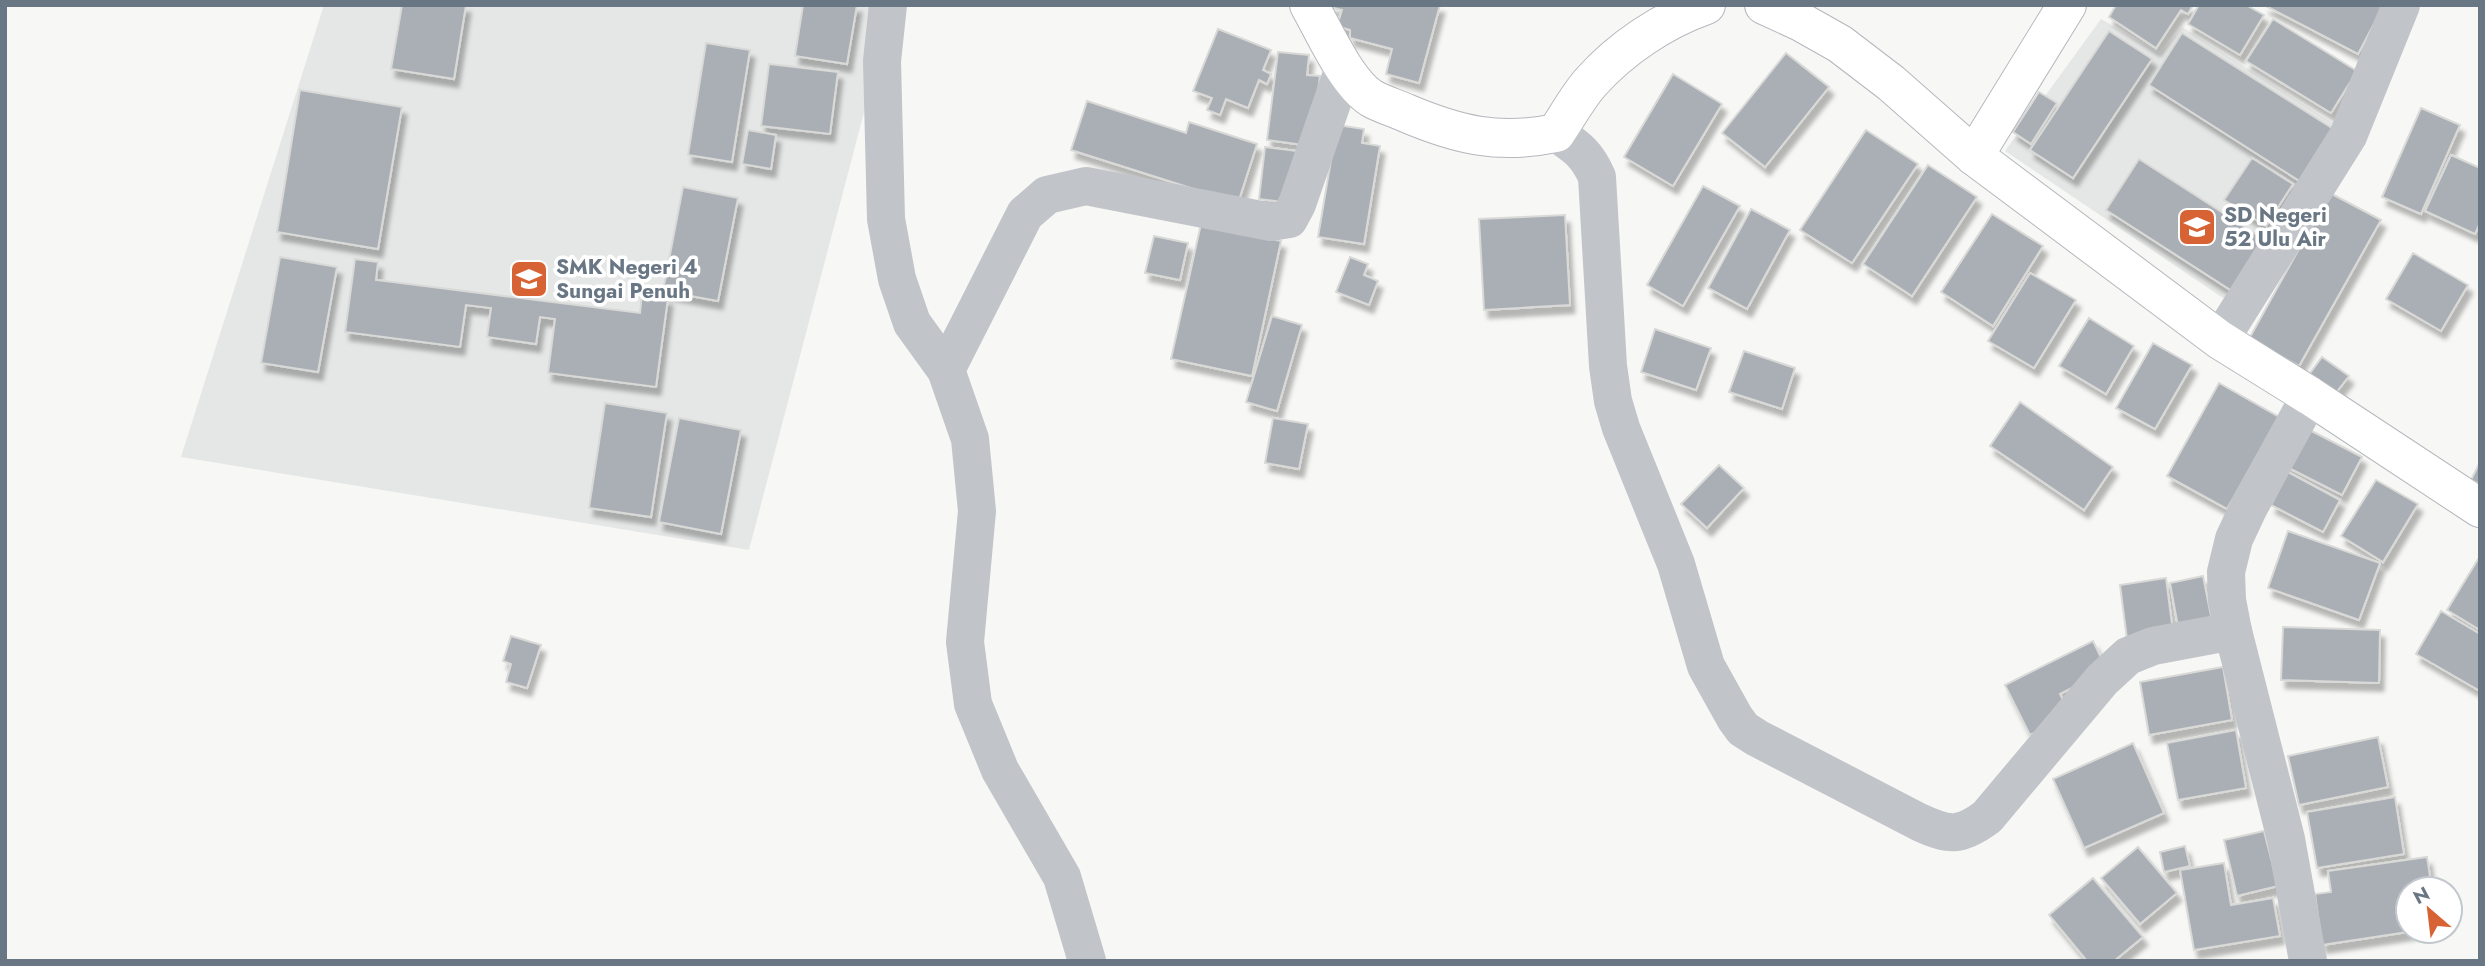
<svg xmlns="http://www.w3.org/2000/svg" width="2485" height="966" font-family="Jost,sans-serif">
<defs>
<filter id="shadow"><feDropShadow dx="4.5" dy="8" stdDeviation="2" flood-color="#0004"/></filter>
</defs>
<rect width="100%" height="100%" fill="#f7f7f5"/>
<g fill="#e5e6e6">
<polygon points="324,5 877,5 867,101 749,550 181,457"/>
<polygon points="2101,19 2160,54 2182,27 2342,129 2229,302 2005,151"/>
</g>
<g fill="#a9afb5" stroke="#d9d9d7" stroke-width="2" filter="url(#shadow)">
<polygon points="402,5 466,5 454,79 391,69"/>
<polygon points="803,5 857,5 847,64 795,56"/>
<polygon points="1322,5 1440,5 1419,83 1386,74 1392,49 1350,38 1350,30 1337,26 1342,10"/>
<polygon points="2116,5 2193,5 2188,14 2181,10 2156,48 2109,17"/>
<polygon points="2199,5 2246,5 2264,15 2240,55 2188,24"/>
<polygon points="2264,5 2384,5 2358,54"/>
<polygon points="2273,19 2357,71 2331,113 2246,61"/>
<polygon points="1218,29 1271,50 1263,70 1271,74 1267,84 1259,80 1248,108 1226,99 1220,115 1207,110 1212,98 1193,91"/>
<polygon points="2109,31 2152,59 2073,178 2030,150"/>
<polygon points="2182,33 2335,130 2301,182 2149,85"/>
<polygon points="706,43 750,50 732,162 688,155"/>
<polygon points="1278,52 1309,55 1307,75 1320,76 1311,146 1267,140"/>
<polygon points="1786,53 1829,87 1765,167 1722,133"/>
<polygon points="769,64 838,72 830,134 761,126"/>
<polygon points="1673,74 1722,104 1673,186 1624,157"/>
<polygon points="300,90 402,107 378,249 277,232"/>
<polygon points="2039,92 2057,103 2031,144 2013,132"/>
<polygon points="1087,101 1186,133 1189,122 1257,144 1238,203 1071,150"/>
<polygon points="2421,108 2460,125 2421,214 2382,197"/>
<polygon points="1337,125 1364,129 1362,143 1380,146 1364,244 1318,237"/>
<polygon points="748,130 776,135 771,169 742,164"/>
<polygon points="1866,130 1918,164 1852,263 1800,230"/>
<polygon points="1265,147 1297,151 1291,203 1259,199"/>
<polygon points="2451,155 2480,168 2480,223 2475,234 2425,211"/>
<polygon points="2252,158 2293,184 2266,226 2224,200"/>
<polygon points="2139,159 2265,240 2232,291 2106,210"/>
<polygon points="1928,165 1977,197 1912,296 1863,264"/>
<polygon points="1703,186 1740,206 1683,306 1647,285"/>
<polygon points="683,187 738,198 718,301 663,291"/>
<polygon points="2330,193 2381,220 2299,366 2249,339"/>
<polygon points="1751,209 1790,230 1747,309 1708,288"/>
<polygon points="1992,214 2043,246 1993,326 1941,292"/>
<polygon points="1565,215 1570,305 1484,310 1479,219"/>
<polygon points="1201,224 1281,241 1252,376 1171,359"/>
<polygon points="1154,236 1188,243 1180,280 1145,273"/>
<polygon points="2413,253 2468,285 2441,331 2386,299"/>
<polygon points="280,257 337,267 318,372 261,363"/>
<polygon points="1350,257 1368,264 1364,275 1378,281 1369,305 1336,292"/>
<polygon points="355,259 378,262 376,280 640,313 642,294 668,298 656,387 548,373 555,319 540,317 536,344 487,337 491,308 466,305 460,347 345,332"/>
<polygon points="2030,273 2076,300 2034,368 1988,341"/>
<polygon points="1272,316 1302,325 1277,411 1246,402"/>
<polygon points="2089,318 2134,346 2106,394 2059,366"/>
<polygon points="1655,329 1711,348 1696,390 1641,372"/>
<polygon points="2153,343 2192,365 2155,429 2116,408"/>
<polygon points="1744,351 1795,368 1782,409 1729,392"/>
<polygon points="2322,357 2349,376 2335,394 2308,376"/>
<polygon points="2219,383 2279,417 2227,509 2167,476"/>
<polygon points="2020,402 2113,467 2084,510 1990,446"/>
<polygon points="605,403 667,413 651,517 589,508"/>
<polygon points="679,418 741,430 721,534 659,522"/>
<polygon points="1273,418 1308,424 1299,469 1265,463"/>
<polygon points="2300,425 2362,457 2342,495 2279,463"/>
<polygon points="2480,462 2480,484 2471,480"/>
<polygon points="1719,465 1744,488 1707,528 1681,504"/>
<polygon points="2288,472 2340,500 2323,532 2271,505"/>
<polygon points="2376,480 2418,504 2383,562 2341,536"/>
<polygon points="2288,531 2380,563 2359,620 2268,588"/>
<polygon points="2480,556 2480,630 2447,610"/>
<polygon points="2203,576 2213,626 2179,632 2170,583"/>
<polygon points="2166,578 2173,632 2127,639 2120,585"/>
<polygon points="2441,611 2480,634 2480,691 2416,654"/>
<polygon points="2283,627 2380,630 2379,683 2281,680"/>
<polygon points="511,636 541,645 527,688 506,682 511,664 503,661"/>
<polygon points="2093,641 2107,670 2060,694 2070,714 2030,735 2005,685"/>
<polygon points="2223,667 2232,720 2149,735 2140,682"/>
<polygon points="2236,730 2246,788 2178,800 2167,743"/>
<polygon points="2378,737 2388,787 2299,805 2288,756"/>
<polygon points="2133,743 2164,813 2084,848 2053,779"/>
<polygon points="2395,797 2404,854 2317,868 2307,812"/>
<polygon points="2264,831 2278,886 2237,896 2224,840"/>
<polygon points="2185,846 2190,866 2164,872 2160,852"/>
<polygon points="2138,847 2177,893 2140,924 2101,878"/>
<polygon points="2427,857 2432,889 2408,889 2408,931 2414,931 2322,945 2315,894 2331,892 2328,871"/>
<polygon points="2224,863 2231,905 2273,898 2280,936 2194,950 2180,870"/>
<polygon points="2093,878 2143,937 2114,961 2087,961 2049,915"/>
</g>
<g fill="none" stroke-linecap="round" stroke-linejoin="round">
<defs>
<g id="secondary">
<path d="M 1309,5 C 1324,31 1346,82 1371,98 C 1381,104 1395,108 1406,113 C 1458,135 1499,145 1556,133 C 1567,117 1577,98 1590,83 C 1620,49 1663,20 1706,5"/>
<polyline points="1764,5 1801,22 1840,44 1891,83 1974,156 2220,340 2310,396 2480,508"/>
<polyline points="1974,156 2067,5"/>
</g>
</defs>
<use href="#secondary" stroke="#b4b8bd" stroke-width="40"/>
<g stroke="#c1c4c8" stroke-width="38">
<polyline points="888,5 882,61 886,219 897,279 912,323 946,370 970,439 977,511 965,642 973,704 1000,770 1062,877 1087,961"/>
<path d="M 1556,133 C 1577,147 1587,154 1597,177 L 1608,366 L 1613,401 L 1621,428 L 1676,564 L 1706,666 L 1735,718 L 1743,729 L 1757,738 L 1919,822 C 1949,836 1960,837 1987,817 L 2102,680 L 2128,656 L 2153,646 L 2233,631"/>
<polyline points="2220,340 2348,136 2401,5"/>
<polyline points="946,370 1025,214 1047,195 1086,186 1271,222 1289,219 1297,204 1344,68"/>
<polyline points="2308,961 2286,839 2233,631 2227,600 2226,572 2234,539 2249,507 2310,396"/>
</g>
<use href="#secondary" stroke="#fff" stroke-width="38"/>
</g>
<defs>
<symbol id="school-square" viewBox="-11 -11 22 22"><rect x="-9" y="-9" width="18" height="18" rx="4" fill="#d76335" stroke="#fff"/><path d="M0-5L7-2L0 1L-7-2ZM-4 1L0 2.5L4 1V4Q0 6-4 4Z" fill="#fff"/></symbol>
</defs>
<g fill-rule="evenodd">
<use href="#school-square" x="2175" y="205" width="44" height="44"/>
<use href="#school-square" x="507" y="257" width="44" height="44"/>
</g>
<g text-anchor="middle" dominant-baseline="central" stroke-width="7" stroke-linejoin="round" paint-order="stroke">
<g font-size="21" font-weight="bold" fill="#697684" stroke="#fff" text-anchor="start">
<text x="2224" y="215">SD Negeri<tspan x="2224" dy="24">52 Ulu Air</tspan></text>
<text x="556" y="267">SMK Negeri 4<tspan x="556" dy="24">Sungai Penuh</tspan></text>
</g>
</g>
<rect width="2485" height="966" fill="none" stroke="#697684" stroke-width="14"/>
<g transform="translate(2429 910) rotate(332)"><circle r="33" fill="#ffffff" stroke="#c3c8ce" stroke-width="2"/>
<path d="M0-5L12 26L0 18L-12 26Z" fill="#d76335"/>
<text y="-10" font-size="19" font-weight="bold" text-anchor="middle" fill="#697684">N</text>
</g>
</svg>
